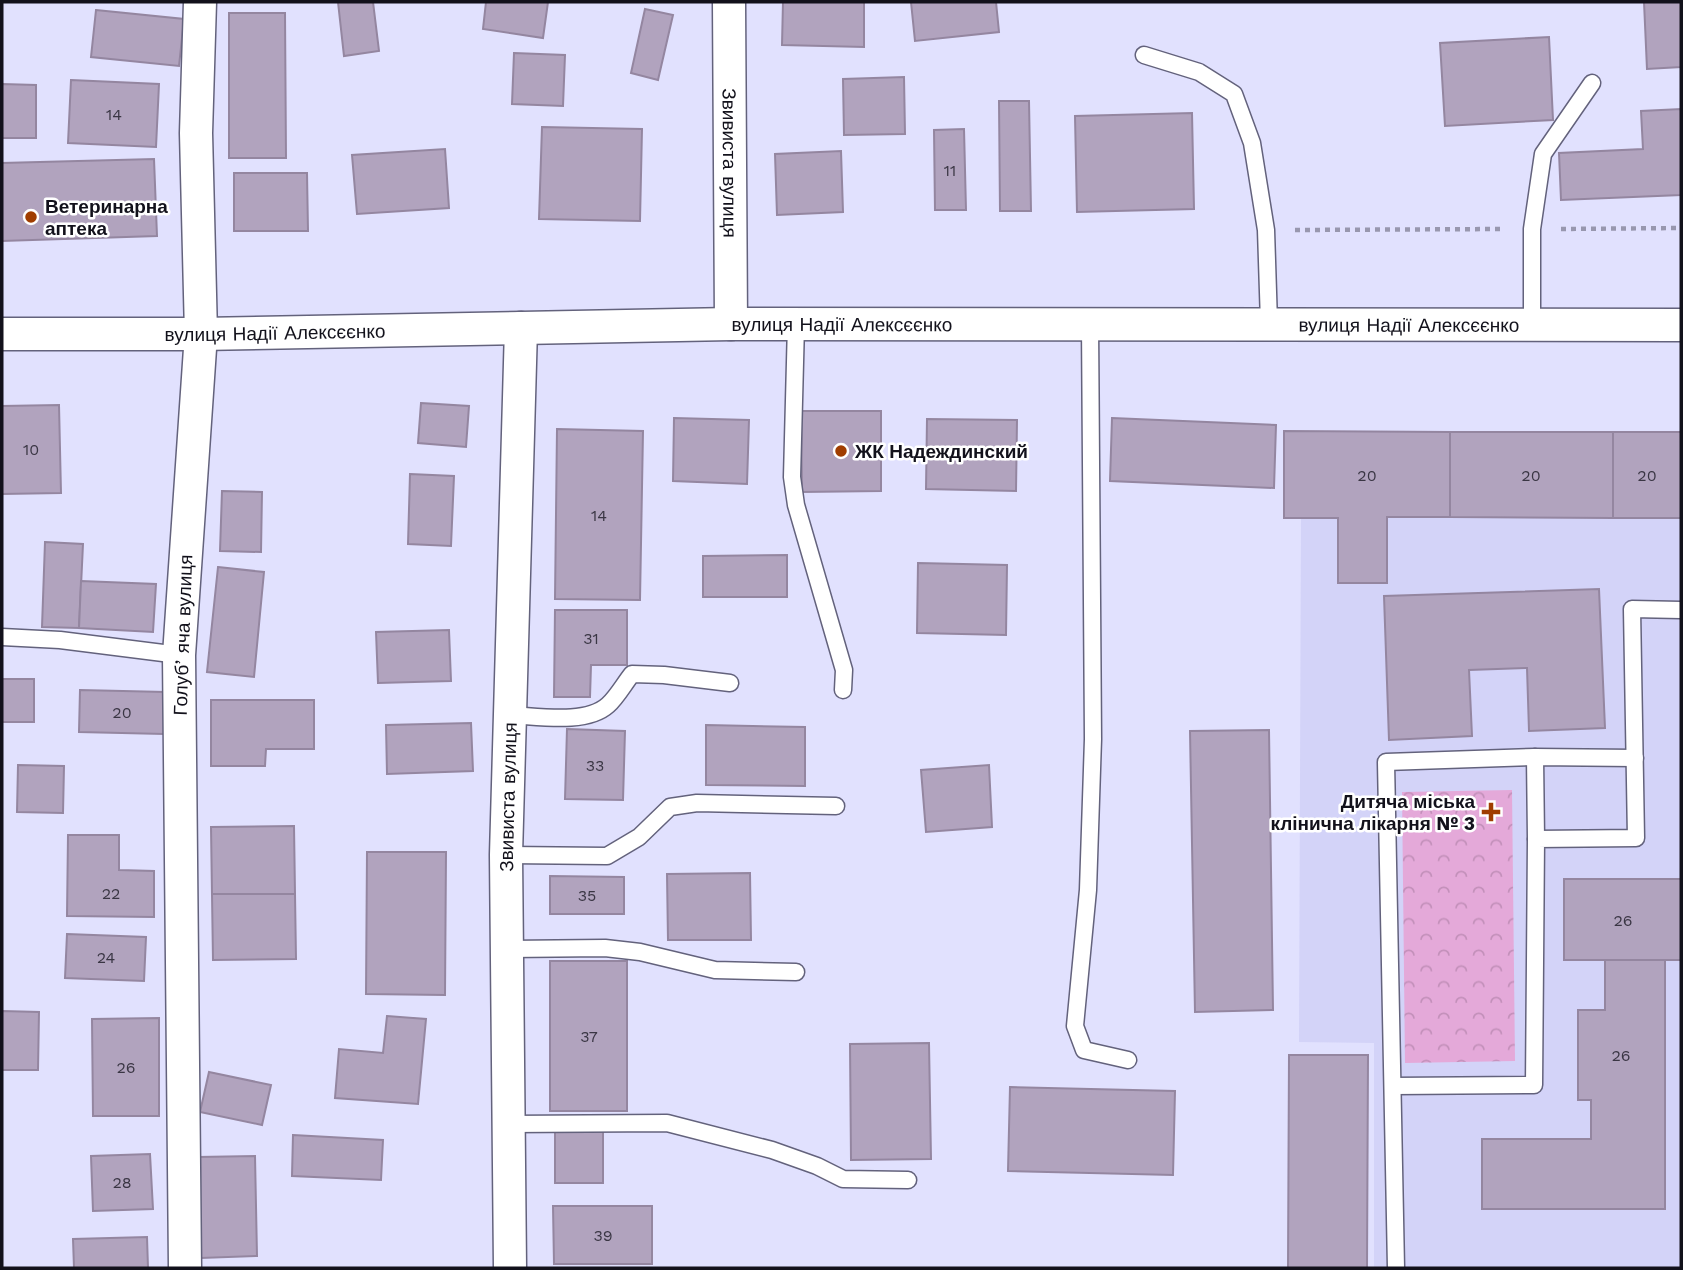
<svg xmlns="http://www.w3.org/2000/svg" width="1683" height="1270" font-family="'Work Sans',sans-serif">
<defs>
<pattern id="forest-crowns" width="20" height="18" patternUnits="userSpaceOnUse" patternTransform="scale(1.75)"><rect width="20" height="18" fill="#e4a9d9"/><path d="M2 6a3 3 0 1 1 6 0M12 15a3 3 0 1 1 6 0" fill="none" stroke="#c390ba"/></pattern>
</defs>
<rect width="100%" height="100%" fill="#e1e1fe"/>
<polygon fill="#d3d3f8" points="1387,517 1681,518 1681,1268 1374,1268 1374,1043 1299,1042 1301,518 1338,518 1338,583"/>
<polygon fill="url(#forest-crowns)" points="1512,790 1515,1061 1405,1063 1402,792"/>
<g fill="#b1a3be" stroke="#9486a0" stroke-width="2">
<polygon points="338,2 373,2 379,51 344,56"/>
<polygon points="486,2 548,2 543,38 483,29"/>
<polygon points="783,2 864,2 864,47 782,45"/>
<polygon points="911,2 996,2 999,32 915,41"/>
<polygon points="1644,2 1681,2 1681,67 1647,69"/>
<polygon points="645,9 673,15 658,80 631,73"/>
<polygon points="96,10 184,19 179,66 91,57"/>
<polygon points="229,13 285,13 286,158 229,158"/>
<polygon points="1549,37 1553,120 1445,126 1440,43"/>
<polygon points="514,53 565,55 563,106 512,104"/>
<polygon points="904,77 905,134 844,135 843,79"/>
<polygon points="71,80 159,84 156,147 68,143"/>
<polygon points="2,84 36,85 36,138 2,138"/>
<polygon points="999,101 1029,101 1031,211 1000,211"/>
<polygon points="1681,109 1681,195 1561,200 1559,153 1643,149 1641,111"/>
<polygon points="1192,113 1194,209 1077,212 1075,116"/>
<polygon points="542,127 642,129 640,221 539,219"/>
<polygon points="964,129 966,210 935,210 934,130"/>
<polygon points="445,149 449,208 357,214 352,155"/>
<polygon points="841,151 843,212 777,215 775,154"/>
<polygon points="154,159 157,236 2,241 2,163"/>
<polygon points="234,173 307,173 308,231 234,231"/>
<polygon points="421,403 469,406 466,447 418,443"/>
<polygon points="59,405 61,493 2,494 2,406"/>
<polygon points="801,411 881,411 881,491 802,492"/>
<polygon points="674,418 749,420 747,484 673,481"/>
<polygon points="1112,418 1276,425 1274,488 1110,481"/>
<polygon points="927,419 1017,420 1016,491 926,489"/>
<polygon points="557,429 643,431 640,600 555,599"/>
<polygon points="1284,431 1450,432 1450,517 1387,517 1387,583 1338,583 1338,518 1284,518"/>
<polygon points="1450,432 1613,432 1613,518 1450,517"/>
<rect x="1613" y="432" width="68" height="86"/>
<polygon points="410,474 454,476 451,546 408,544"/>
<polygon points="222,491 262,492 261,552 220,551"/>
<polygon points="45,542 83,544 79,628 42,627"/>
<polygon points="787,555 787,597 703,597 703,556"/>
<polygon points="918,563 1007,565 1006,635 917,633"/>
<polygon points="218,567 264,572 254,677 207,672"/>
<polygon points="81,581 156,584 153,632 79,628"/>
<polygon points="1599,589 1605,728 1529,731 1527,668 1469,670 1472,736 1389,740 1384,596"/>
<polygon points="555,610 627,610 627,665 591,665 590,697 554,697"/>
<polygon points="449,630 451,681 378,683 376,632"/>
<rect x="2" y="679" width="32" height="43"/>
<polygon points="80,690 165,692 164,734 79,732"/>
<polygon points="211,700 314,700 314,749 266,749 265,766 211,766"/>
<polygon points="471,723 473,771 387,774 386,725"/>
<polygon points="706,725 805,727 805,786 706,785"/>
<polygon points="567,729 625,731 623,800 565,799"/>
<polygon points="1269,730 1273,1010 1195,1012 1190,731"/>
<polygon points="18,765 64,766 63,813 17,812"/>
<polygon points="989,765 992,827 926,832 921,770"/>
<polygon points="294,826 295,894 212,894 211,827"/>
<polygon points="68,835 119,835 119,870 154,871 154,917 67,916"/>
<polygon points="367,852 446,852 445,995 366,994"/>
<polygon points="750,873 751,940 668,940 667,874"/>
<polygon points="550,876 624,877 624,914 550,914"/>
<rect x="1564" y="879" width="117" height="81"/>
<polygon points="212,894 295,894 296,959 213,960"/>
<polygon points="67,934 146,937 144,981 65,978"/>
<polygon points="1605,960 1665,960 1665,1209 1482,1209 1482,1139 1591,1139 1591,1100 1578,1100 1578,1010 1605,1010"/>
<rect x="550" y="961" width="77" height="150"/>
<polygon points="2,1011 39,1012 38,1070 2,1070"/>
<polygon points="387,1016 426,1019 418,1104 335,1098 339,1049 383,1053"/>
<polygon points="159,1018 159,1116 93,1116 92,1019"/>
<polygon points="929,1043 931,1159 851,1160 850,1044"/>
<polygon points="1289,1055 1368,1055 1367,1268 1288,1268"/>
<polygon points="209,1072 271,1085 262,1125 200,1112"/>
<polygon points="1010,1087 1175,1091 1173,1175 1008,1171"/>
<rect x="555" y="1130" width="48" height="53"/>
<polygon points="293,1135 383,1140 381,1180 292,1176"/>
<polygon points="150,1154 153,1209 93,1211 91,1156"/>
<polygon points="255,1156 257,1256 201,1258 198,1157"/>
<polygon points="553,1206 652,1206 652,1264 554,1264"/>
<polygon points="147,1237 148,1268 74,1268 73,1239"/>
</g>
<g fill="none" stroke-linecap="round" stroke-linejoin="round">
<defs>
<g id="lane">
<polyline points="1144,55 1199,72 1234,94 1252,143 1266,230 1269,323"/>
<polyline points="796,324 792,477 796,505 844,670 843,690"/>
<polyline points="1090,324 1093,739 1088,890 1075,1026 1084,1050 1128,1060"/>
<polyline points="1532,325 1532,229 1543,154 1592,83"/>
<polyline points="2,637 60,640 179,655"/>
<path d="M 510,715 C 537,716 586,725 608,705 C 617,697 624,684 632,674 L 664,675 L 730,683"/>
<polyline points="1536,839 1535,757 1635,758"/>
<polyline points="506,855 607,856 639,837 670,807 697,803 836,806"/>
<polyline points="508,949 605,948 640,952 715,970 796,972"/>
<polyline points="1393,1086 1534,1085 1536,839 1636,838 1632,609 1681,610"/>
<polyline points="509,1124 667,1123 772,1150 817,1166 843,1179 908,1180"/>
<polyline points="1396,1268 1386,762 1535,757"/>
</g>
<g id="street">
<path id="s1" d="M 729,2 L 731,324"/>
<path id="s2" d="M 2,334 L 201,334 L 731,324 L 1681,325"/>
<polyline points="185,1268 179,655 201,334 196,133 200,2"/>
<path id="s3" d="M 510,1268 L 506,855 L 521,328"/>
</g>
</defs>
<use href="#lane" stroke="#63627c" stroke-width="19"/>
<use href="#street" stroke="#63627c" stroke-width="35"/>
<g stroke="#9897ae" stroke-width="4.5" stroke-dasharray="5 5" stroke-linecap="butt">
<polyline points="1561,229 1681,228"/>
<polyline points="1295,230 1503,229"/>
</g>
<use href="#lane" stroke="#fff" stroke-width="16"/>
<use href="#street" stroke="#fff" stroke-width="32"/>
</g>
<g fill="#a03d00" stroke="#fff" stroke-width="2.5">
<circle cx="31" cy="217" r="7"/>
<circle cx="841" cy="451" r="7"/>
<path d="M1487.5 801.5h7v7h7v7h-7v7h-7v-7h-7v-7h7z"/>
</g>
<g text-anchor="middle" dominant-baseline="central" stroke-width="5" stroke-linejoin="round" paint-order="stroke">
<g font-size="16" fill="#3a3644">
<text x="114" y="114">14</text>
<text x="950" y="170">11</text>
<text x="31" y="449">10</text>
<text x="1367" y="475">20</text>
<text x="1531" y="475">20</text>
<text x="1647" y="475">20</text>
<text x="599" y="515">14</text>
<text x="591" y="638">31</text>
<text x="122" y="712">20</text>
<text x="595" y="765">33</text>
<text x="111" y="893">22</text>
<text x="587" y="895">35</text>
<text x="1623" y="920">26</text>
<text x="106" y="957">24</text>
<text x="589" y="1036">37</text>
<text x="1621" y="1055">26</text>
<text x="126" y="1067">26</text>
<text x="122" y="1182">28</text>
<text x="603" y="1235">39</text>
</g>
<g font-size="19" fill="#12111b" stroke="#fff">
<text stroke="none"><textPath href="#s1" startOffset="161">Звивиста вулиця</textPath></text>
<text stroke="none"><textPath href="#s2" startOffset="840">вулиця Надії Алексєєнко</textPath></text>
<text stroke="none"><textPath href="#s2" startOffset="1407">вулиця Надії Алексєєнко</textPath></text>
<text stroke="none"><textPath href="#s2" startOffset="273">вулиця Надії Алексєєнко</textPath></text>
<text transform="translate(183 635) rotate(-88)">Голубʼяча вулиця</text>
<text stroke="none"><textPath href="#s3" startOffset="471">Звивиста вулиця</textPath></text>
</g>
<g font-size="19" font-weight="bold" fill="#12111b" stroke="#fff" text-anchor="start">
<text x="45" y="206">Ветеринарна<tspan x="45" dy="22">аптека</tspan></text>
<text x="855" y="451">ЖК Надеждинский</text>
<text x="1475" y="801" text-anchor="end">Дитяча міська<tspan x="1475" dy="22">клінична лікарня № 3</tspan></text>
</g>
</g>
<rect width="1683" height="1270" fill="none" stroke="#12111b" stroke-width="7"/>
</svg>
